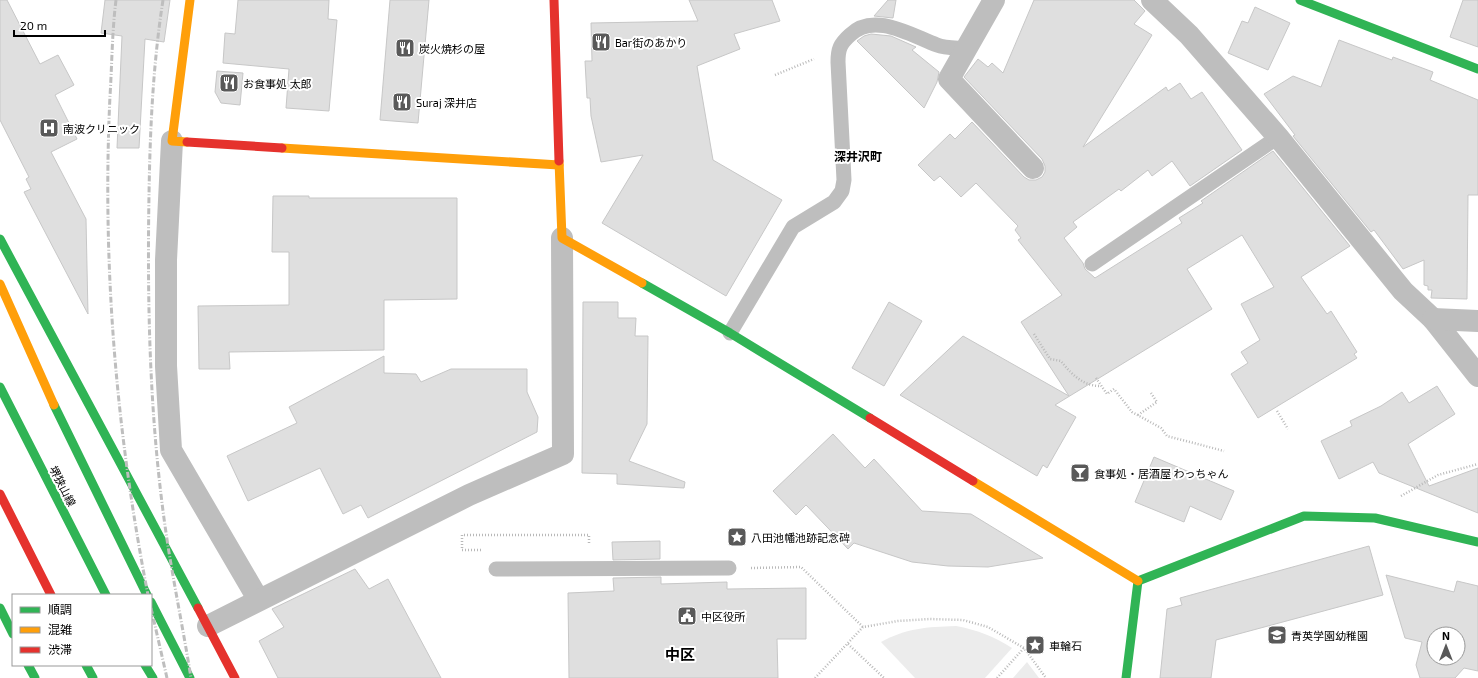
<svg xmlns="http://www.w3.org/2000/svg" width="1478" height="678" font-family="'Exo 2','Noto Sans JP',sans-serif">
<rect width="100%" height="100%" fill="#fff"/>
<g fill="#ececec">
<path d="M 956,626 C 977,630 993,636 1012,648 L 985,678 L 915,678 L 881,642 C 907,628 926,627 956,626 Z"/>
<polygon points="1027,662 1039,678 1013,678"/>
</g>
<g fill="#dfdfdf" stroke="#c7c7c7" fill-rule="evenodd">
<polygon points="0,0 7,0 40,64 58,55 74,85 55,95 77,139 51,152 86,219 88,314 24,192 31,189 26,179 29,177 0,120"/>
<polygon points="105,0 170,0 164,42 145,39 139,148 117,148 122,36 101,33"/>
<polygon points="238,0 329,0 328,19 337,20 329,111 286,108 289,69 223,63 225,33 235,34"/>
<polygon points="390,0 429,0 418,123 380,120"/>
<polygon points="689,0 772,0 780,21 734,34 740,49 697,66 713,160 782,200 726,296 602,223 643,155 601,162 591,116 590,98 587,98 585,61 592,61 591,23 698,21"/>
<polygon points="888,0 896,0 893,18 874,16"/>
<polygon points="1034,0 1134,0 1145,11 1134,24 1152,35 1083,147 1166,87 1168,91 1180,83 1191,99 1202,92 1242,150 1190,186 1172,161 1152,176 1148,170 1121,191 1119,189 1073,222 1077,227 1064,238 1083,263 1085,269 1095,278 1182,223 1179,218 1203,203 1201,201 1273,151 1350,246 1301,277 1327,314 1331,311 1357,352 1354,354 1357,358 1258,418 1231,374 1248,363 1241,352 1260,340 1241,304 1274,287 1242,235 1187,269 1212,309 1055,405 1076,417 1047,468 1043,465 1037,476 900,395 963,336 1069,396 1021,322 1062,295 1018,240 1021,238 1015,230 1018,226 976,183 961,197 940,176 934,181 918,165 950,134 955,139 972,122 1024,177 1029,180 1036,180 1042,177 1045,172 1045,166 1042,159 964,77 978,59 988,67 992,63 1003,73"/>
<polygon points="1463,0 1478,0 1478,47 1450,37"/>
<polygon points="1255,7 1290,23 1268,70 1228,53 1242,21 1248,23"/>
<polygon points="871,34 891,36 916,47 912,50 939,72 937,82 924,108 857,41 864,36"/>
<polygon points="1339,40 1392,60 1393,57 1433,72 1430,80 1478,100 1478,195 1468,195 1467,299 1431,298 1432,290 1428,290 1428,286 1424,285 1424,260 1403,269 1374,230 1371,232 1293,136 1295,135 1264,94 1293,76 1321,87"/>
<polygon points="217,71 243,73 240,105 221,103 215,92"/>
<polygon points="273,196 309,196 309,198 457,198 457,299 384,300 384,350 229,352 230,369 199,369 198,306 289,305 289,252 272,252"/>
<polygon points="583,302 618,302 618,318 636,318 635,336 648,336 647,424 629,461 685,482 684,488 617,484 617,474 582,473"/>
<polygon points="889,302 922,321 884,386 852,368"/>
<polygon points="384,356 384,373 416,374 421,382 451,369 527,369 527,392 538,417 537,432 368,518 361,505 343,514 320,468 248,501 227,456 297,423 289,407"/>
<polygon points="1437,386 1455,414 1408,444 1429,486 1478,468 1478,513 1379,473 1373,462 1339,479 1321,441 1352,426 1350,421 1381,406 1402,392 1409,403"/>
<polygon points="833,434 865,468 874,459 922,511 971,514 1043,558 988,567 948,566 912,562 854,543 848,549 806,505 796,515 773,491"/>
<polygon points="1154,457 1234,491 1221,520 1190,506 1184,522 1135,502"/>
<polygon points="660,541 660,559 613,560 612,542"/>
<polygon points="1369,546 1383,595 1216,640 1211,678 1160,678 1167,609 1182,605 1180,598"/>
<polygon points="355,569 369,589 388,579 441,678 278,678 259,641 284,627 272,609"/>
<path d="M 1386,575 L 1454,592 L 1457,581 L 1478,586 L 1478,671 L 1464,668 L 1455,678 L 1420,678 L 1416,665 L 1422,642 L 1405,638 ZM 1434,634 L 1458,634 L 1458,658 L 1434,658 Z"/>
<polygon points="661,577 661,584 727,582 727,589 806,588 806,639 777,639 778,678 569,678 568,593 614,591 613,578"/>
</g>
<g fill="none" stroke-linecap="round" stroke-linejoin="round">
<g stroke="#b9b9b9" stroke-width="2.5" stroke-dasharray="1 2" stroke-linecap="butt">
<polyline points="775,75 814,59"/>
<path d="M 1034,334 L 1050,359 L 1061,361 C 1071,374 1083,386 1100,386"/>
<polyline points="1096,378 1107,394 1114,389 1132,412 1161,428 1167,436 1224,451"/>
<polyline points="1277,411 1288,429"/>
<polyline points="1138,415 1157,402 1151,393"/>
<polyline points="1401,496 1438,475 1478,464"/>
<polyline points="481,550 462,550 462,535 589,535 589,545"/>
<polyline points="751,568 801,567 863,627"/>
<polyline points="848,644 884,678"/>
<polyline points="815,678 863,627 898,621 930,619 963,620 988,627 1024,648 1046,678"/>
<polyline points="997,678 1024,648"/>
</g>
<g stroke="#bebebe" stroke-width="15">
<polyline points="1092,264 1278,137"/>
<path d="M 730,333 L 793,227 L 834,202 L 842,191 L 844,180 L 838,62 C 838,49 840,44 850,35 C 874,11 912,36 937,45 C 945,48 956,48 965,49"/>
<polyline points="496,569 729,568"/>
</g>
<g stroke="#bebebe" stroke-width="22">
<polyline points="994,0 949,79 1033,168"/>
<polyline points="1152,0 1189,35 1278,137 1403,291 1433,319 1478,376"/>
<polyline points="172,141 166,260 166,366 171,450 258,599"/>
<polyline points="1433,319 1478,321"/>
<polyline points="208,626 469,495 563,454 562,238"/>
</g>
<g stroke="#30b455" stroke-width="9">
<polyline points="1300,0 1478,69"/>
<polyline points="0,239 198,608"/>
<polyline points="642,283 730,333 870,418"/>
<polyline points="0,387 106,595"/>
<polyline points="54,405 147,595"/>
<polyline points="1138,581 1304,516 1375,518 1478,542"/>
<polyline points="151,602 190,678"/>
<polyline points="0,608 13,634"/>
<polyline points="28,665 35,678"/>
<polyline points="86,665 93,678"/>
<polyline points="145,665 153,678"/>
<polyline points="1126,678 1138,581"/>
</g>
<g stroke="#ff9f0a" stroke-width="9">
<polyline points="187,142 172,141 190,0"/>
<polyline points="282,148 559,165"/>
<polyline points="559,161 562,238 642,283"/>
<polyline points="0,284 54,405"/>
<polyline points="973,481 1138,581"/>
</g>
<g stroke="#e5322d" stroke-width="9">
<polyline points="554,0 559,161"/>
<polyline points="187,142 282,148"/>
<polyline points="870,418 973,481"/>
<polyline points="0,494 51,595"/>
<polyline points="198,608 235,678"/>
</g>
<g stroke="#bebebe" stroke-width="3" stroke-dasharray="6 2 1 2" stroke-linecap="butt">
<path d="M 116,0 C 112,32 112,64 110,96 C 102,263 116,431 148,595"/>
<path d="M 163,0 C 153,64 150,130 149,195 C 147,312 150,430 168,546 C 175,590 184,634 191,678"/>
<polyline points="151,608 167,678"/>
</g>
</g>
<defs>
<symbol id="restaurant-square" viewBox="-11 -11 22 22"><rect x="-9" y="-9" width="18" height="18" rx="4" fill="#595959" stroke="#fff"/><path d="M-5-6h1v4h1v-4h1v4h1v-4h1v5L-1.5 .5V6h-2V.5L-5-1ZM5-6V6H3V1.5H1.5Q1.5-4 5-6Z" fill="#fff"/></symbol>
<symbol id="hospital-square" viewBox="-11 -11 22 22"><rect x="-9" y="-9" width="18" height="18" rx="4" fill="#595959" stroke="#fff"/><path d="M-5-5h3v3.5h4V-5h3V5h-3V1.5h-4V5h-3Z" fill="#fff"/></symbol>
<symbol id="bar-square" viewBox="-11 -11 22 22"><rect x="-9" y="-9" width="18" height="18" rx="4" fill="#595959" stroke="#fff"/><path d="M-6-5H6L.8 .8V4.5H3.5V6h-7V4.5H-.8V.8Z" fill="#fff"/></symbol>
<symbol id="sight-square" viewBox="-11 -11 22 22"><rect x="-9" y="-9" width="18" height="18" rx="4" fill="#595959" stroke="#fff"/><path d="M0-6L1.8-2.2L6-1.7L2.9 1.2L3.7 5.4L0 3.3L-3.7 5.4L-2.9 1.2L-6-1.7L-1.8-2.2Z" fill="#fff"/></symbol>
<symbol id="civic-square" viewBox="-11 -11 22 22"><rect x="-9" y="-9" width="18" height="18" rx="4" fill="#595959" stroke="#fff"/><path d="M-.6-6.5H3V-4.5H.6V-3L4-1V1h2V6H-6V1h2V-1L-.6-3ZM-1.2 2.5V6h2.4V2.5Z" fill="#fff"/></symbol>
<symbol id="school-square" viewBox="-11 -11 22 22"><rect x="-9" y="-9" width="18" height="18" rx="4" fill="#595959" stroke="#fff"/><path d="M0-5L7-2L0 1L-7-2ZM-4 1L0 2.5L4 1V4Q0 6-4 4Z" fill="#fff"/></symbol>
</defs>
<g fill-rule="evenodd">
<use href="#restaurant-square" x="590" y="31" width="22" height="22"/>
<use href="#restaurant-square" x="394" y="37" width="22" height="22"/>
<use href="#restaurant-square" x="218" y="72" width="22" height="22"/>
<use href="#restaurant-square" x="391" y="91" width="22" height="22"/>
<use href="#hospital-square" x="38" y="117" width="22" height="22"/>
<use href="#bar-square" x="1069" y="462" width="22" height="22"/>
<use href="#sight-square" x="726" y="526" width="22" height="22"/>
<use href="#civic-square" x="676" y="605" width="22" height="22"/>
<use href="#school-square" x="1266" y="624" width="22" height="22"/>
<use href="#sight-square" x="1024" y="634" width="22" height="22"/>
</g>
<g text-anchor="middle" dominant-baseline="central" stroke-width="4" stroke-linejoin="round" paint-order="stroke">
<g font-size="11" fill="#000" stroke="#fff" text-anchor="start">
<text x="615" y="42">Bar街のあかり</text>
<text x="419" y="48">炭火焼杉の屋</text>
<text x="243" y="83">お食事処 太郎</text>
<text x="416" y="102">Suraj 深井店</text>
<text x="63" y="128">南波クリニック</text>
<text x="1094" y="473">食事処・居酒屋 わっちゃん</text>
<text x="751" y="537">八田池幡池跡記念碑</text>
<text x="701" y="616">中区役所</text>
<text x="1291" y="635">青英学園幼稚園</text>
<text x="1049" y="645">車輪石</text>
</g>
<g font-size="11" fill="#000" stroke="#fff">
<text transform="translate(63 486) rotate(63)">堺狭山線</text>
</g>
<g font-size="12" font-weight="bold" fill="#000" stroke="#fff">
<text x="858" y="156">深井沢町</text>
</g>
<g font-size="15" font-weight="bold" fill="#000" stroke="#fff">
<text x="680" y="654">中区</text>
</g>
</g>
<rect x="12" y="594" width="140" height="72" fill="#ffffff" stroke="#999999"/>
<rect x="20" y="607" width="20" height="6" fill="#30b455" stroke="#999999"/>
<text x="48" y="614" font-size="12" fill="#000000">順調</text>
<rect x="20" y="627" width="20" height="6" fill="#ff9f0a" stroke="#999999"/>
<text x="48" y="634" font-size="12" fill="#000000">混雑</text>
<rect x="20" y="647" width="20" height="6" fill="#e5322d" stroke="#999999"/>
<text x="48" y="654" font-size="12" fill="#000000">渋滞</text>
<g transform="translate(1446 646)"><circle r="19" fill="#ffffff" stroke="#999999"/>
<path d="M0-3L7 15L0 10L-7 15Z" fill="#595959"/>
<text y="-6" font-size="11" font-weight="bold" text-anchor="middle" fill="#000000">N</text>
</g>
<path d="M14 30v6h91v-6" fill="none" stroke="#000000" stroke-width="2"/>
<text x="20" y="30" font-size="12" fill="#000000" stroke="#ffffff" stroke-width="3" paint-order="stroke">20 m</text>
</svg>
